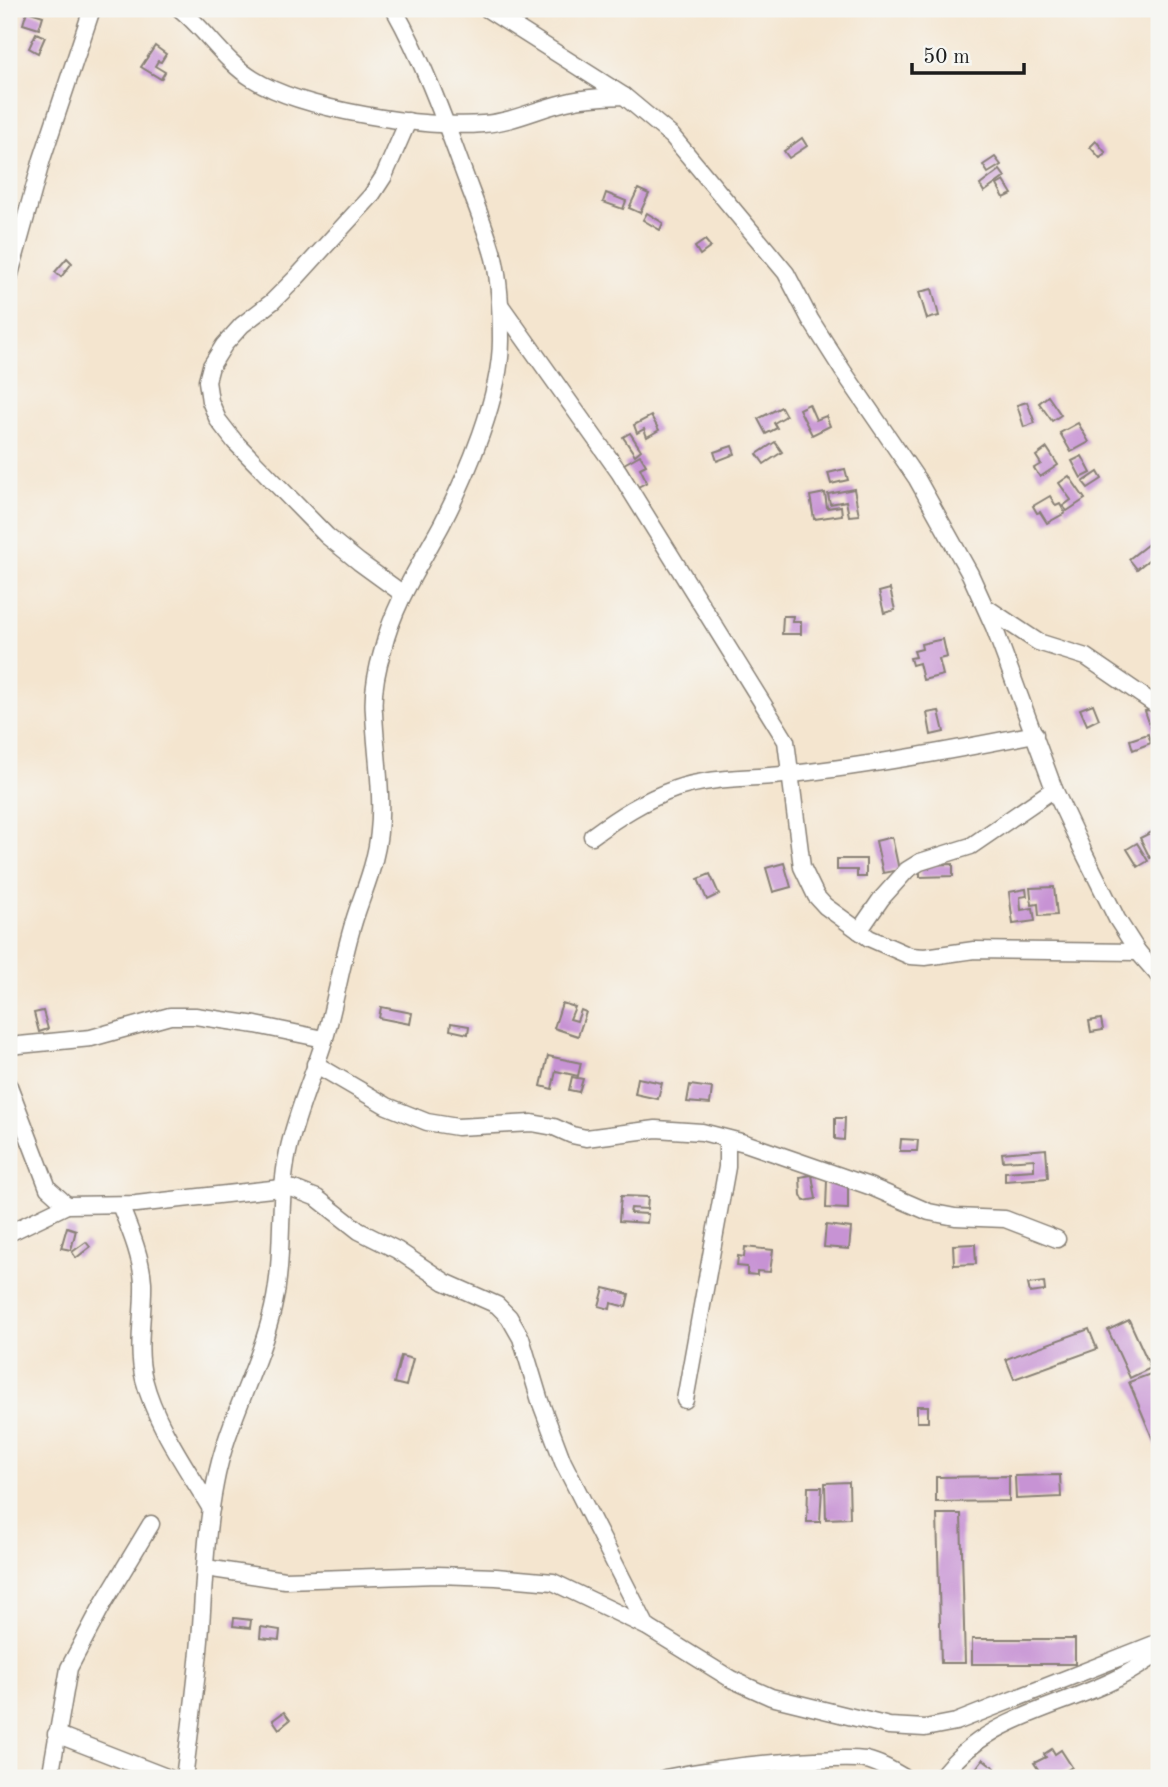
<svg xmlns="http://www.w3.org/2000/svg" width="1168" height="1787" font-family="'Old Standard TT',serif">
<rect width="100%" height="100%" fill="#f6f6f2"/>
<filter id="ink" filterUnits="userSpaceOnUse"><feTurbulence type="fractalNoise" baseFrequency=".0143" numOctaves="2"/><feDisplacementMap in="SourceGraphic" scale="14" xChannelSelector="R" yChannelSelector="G"/><feConvolveMatrix kernelMatrix="1 2 1 2 8 2 1 2 1" color-interpolation-filters="sRGB"/></filter>
<filter id="wash" filterUnits="userSpaceOnUse"><feTurbulence type="fractalNoise" baseFrequency=".00686" numOctaves="4" result="noise"/><feDisplacementMap in="SourceGraphic" scale="28" xChannelSelector="R" yChannelSelector="G"/><feGaussianBlur stdDeviation="1.57" result="paint"/><feColorMatrix in="noise" values="0 0 0 0 0 0 0 0 0 0 0 0 0 0 0 0 0 1.4 0 .05"/><feComposite in="paint" operator="in"/></filter>
<g filter="url(#wash)">
<rect width="100%" height="100%" fill="#f4e5cf"/>
<g id="blocks">
<g fill="#c793d4">
<polygon points="27,11 43,16 39,29 23,24"/>
<polygon points="36,33 45,37 38,53 29,48"/>
<polygon points="155,46 166,54 161,62 158,61 155,66 165,72 161,79 141,67"/>
<polygon points="802,138 807,146 789,158 784,151"/>
<polygon points="1096,141 1106,153 1100,158 1090,147"/>
<polygon points="995,157 1001,165 988,173 983,165"/>
<polygon points="1000,170 1005,177 984,192 980,185"/>
<polygon points="1004,181 1012,194 1004,198 997,185"/>
<polygon points="638,189 649,194 640,213 629,208"/>
<polygon points="606,193 626,201 623,209 603,202"/>
<polygon points="647,213 663,223 660,230 643,220"/>
<polygon points="705,240 711,247 700,255 695,247"/>
<polygon points="67,258 72,263 61,277 55,272"/>
<polygon points="932,289 939,316 927,319 919,292"/>
<polygon points="1048,396 1061,415 1052,421 1039,403"/>
<polygon points="1027,402 1035,423 1024,427 1017,405"/>
<polygon points="809,404 816,420 826,416 830,426 812,435 799,409"/>
<polygon points="781,407 786,416 774,423 777,428 766,434 758,419"/>
<polygon points="651,416 659,430 647,437 644,429 637,433 634,425"/>
<polygon points="1078,423 1089,442 1071,452 1060,433"/>
<polygon points="630,433 641,450 635,455 623,437"/>
<polygon points="775,442 782,452 764,464 757,454"/>
<polygon points="732,446 735,454 717,461 714,452"/>
<polygon points="1047,448 1058,465 1040,477 1034,468 1041,464 1036,456"/>
<polygon points="640,455 646,465 640,468 647,482 638,487 624,464"/>
<polygon points="1082,456 1091,473 1081,478 1072,461"/>
<polygon points="845,469 848,480 831,484 828,473"/>
<polygon points="1098,472 1102,479 1088,488 1083,482"/>
<polygon points="1069,476 1085,499 1067,511 1063,506 1071,500 1059,483"/>
<polygon points="854,489 859,515 849,516 846,501 830,504 828,494"/>
<polygon points="825,493 827,508 841,506 842,515 814,519 810,496"/>
<polygon points="1050,496 1056,506 1060,504 1065,513 1047,523 1040,512 1037,513 1033,506"/>
<polygon points="1156,538 1159,542 1159,558 1156,554 1137,569 1129,559"/>
<polygon points="890,589 895,610 884,613 879,592"/>
<polygon points="783,616 793,616 792,622 801,622 801,634 782,634"/>
<polygon points="943,639 947,657 939,659 943,675 923,680 919,663 912,665 910,658 916,657 914,651 922,649 921,644"/>
<polygon points="1093,704 1099,719 1087,725 1080,709"/>
<polygon points="1154,708 1159,723 1159,738 1155,740 1145,711"/>
<polygon points="939,711 944,732 931,735 927,713"/>
<polygon points="1148,734 1151,743 1133,750 1130,740"/>
<polygon points="1154,831 1159,840 1159,853 1150,858 1140,838"/>
<polygon points="892,837 899,870 883,873 876,841"/>
<polygon points="1137,843 1148,861 1138,867 1127,849"/>
<polygon points="837,859 866,859 866,877 857,877 857,870 837,870"/>
<polygon points="784,863 791,887 773,892 766,868"/>
<polygon points="953,864 953,876 920,877 920,865"/>
<polygon points="710,874 719,894 707,900 698,879"/>
<polygon points="1054,887 1057,915 1039,916 1038,904 1032,905 1030,888"/>
<polygon points="1026,889 1027,896 1020,897 1021,910 1033,908 1035,921 1013,924 1009,892"/>
<polygon points="562,1003 575,1007 570,1019 577,1021 581,1010 586,1012 578,1036 554,1028"/>
<polygon points="381,1007 412,1013 410,1024 379,1018"/>
<polygon points="43,1011 48,1029 39,1032 34,1013"/>
<polygon points="1101,1019 1103,1030 1091,1032 1089,1021"/>
<polygon points="451,1023 469,1026 468,1034 450,1030"/>
<polygon points="548,1056 581,1063 578,1076 556,1071 552,1089 541,1086"/>
<polygon points="572,1077 583,1079 579,1092 569,1090"/>
<polygon points="638,1078 662,1083 658,1099 635,1094"/>
<polygon points="690,1085 712,1088 710,1104 687,1102"/>
<polygon points="835,1118 845,1118 844,1140 835,1139"/>
<polygon points="901,1139 918,1140 917,1151 900,1151"/>
<polygon points="1046,1149 1048,1178 1005,1181 1005,1172 1034,1170 1034,1159 1003,1161 1002,1153"/>
<polygon points="812,1175 816,1199 804,1201 801,1195 800,1177"/>
<polygon points="827,1180 848,1180 848,1209 826,1208"/>
<polygon points="621,1196 648,1197 647,1209 631,1208 630,1213 648,1214 647,1223 619,1221"/>
<polygon points="826,1225 851,1228 849,1249 824,1247"/>
<polygon points="67,1227 76,1230 71,1250 61,1248"/>
<polygon points="86,1242 90,1247 76,1258 72,1252"/>
<polygon points="975,1244 976,1264 954,1265 953,1245"/>
<polygon points="745,1247 773,1250 770,1272 757,1271 757,1275 747,1274 747,1267 737,1266 738,1256 744,1257"/>
<polygon points="1044,1282 1045,1291 1030,1293 1028,1284"/>
<polygon points="604,1288 629,1294 626,1307 611,1303 610,1309 599,1306"/>
<polygon points="1129,1320 1151,1368 1130,1378 1108,1330"/>
<polygon points="1089,1329 1097,1349 1014,1379 1006,1359"/>
<polygon points="401,1356 413,1359 406,1386 394,1383"/>
<polygon points="1153,1373 1159,1388 1159,1454 1129,1382"/>
<rect x="917" y="1406" width="11" height="16"/>
<polygon points="1060,1475 1061,1497 1016,1499 1015,1476"/>
<polygon points="1009,1476 1009,1501 936,1502 936,1477"/>
<polygon points="849,1482 850,1518 826,1519 825,1483"/>
<polygon points="808,1487 822,1487 820,1522 807,1522"/>
<polygon points="937,1514 961,1514 965,1663 941,1663"/>
<polygon points="234,1618 251,1620 250,1628 233,1626"/>
<polygon points="261,1627 280,1630 279,1640 260,1638"/>
<rect x="972" y="1639" width="103" height="25"/>
<polygon points="284,1712 290,1720 279,1729 273,1720"/>
<polygon points="1052,1749 1055,1754 1061,1750 1072,1767 1054,1778 1044,1778 1034,1763 1046,1757 1044,1754"/>
<polygon points="983,1759 995,1768 987,1778 969,1778"/>
</g>
</g>
</g>
<g filter="url(#ink)">
<use href="#blocks" fill-opacity="0" stroke="#888076" stroke-width="2"/>
<g fill="none" stroke-linecap="round" stroke-linejoin="round">
<defs>
<g id="minor">
<path d="M 180,9 C 206,30 225,62 253,79 C 302,110 426,129 483,124 C 514,122 541,107 571,101 C 588,97 606,97 624,96"/>
<polyline points="487,9 624,96 672,136 786,273 810,319 843,371 917,479 970,574 994,627 1054,789 1084,853 1117,919 1138,952 1159,976"/>
<polyline points="9,278 42,159 92,9"/>
<polyline points="501,306 619,472 786,741 802,867 816,896 825,906 869,938 910,956 925,957 974,950 1138,952"/>
<polyline points="403,594 359,562 327,536 235,442 218,420 210,401 207,381 211,366 224,345 242,325 272,302 296,278 371,196 384,176 408,121"/>
<polyline points="987,608 1038,642 1086,657 1159,707"/>
<path d="M 592,836 C 618,817 644,800 675,789 C 712,776 754,779 792,774 C 874,765 954,750 1035,734"/>
<polyline points="859,931 881,899 907,870 920,862 971,846 1054,789"/>
<polyline points="9,1046 91,1038 170,1016 195,1016 256,1025 324,1039"/>
<polyline points="315,1064 387,1106 427,1122 457,1127 532,1123 554,1127 572,1135 586,1138 656,1129 702,1132 745,1143 826,1171 869,1186 929,1212 955,1217 1005,1219 1057,1239"/>
<polyline points="9,1086 48,1188 67,1205"/>
<path d="M 120,1205 C 130,1230 141,1255 143,1282 C 144,1314 136,1348 144,1379 C 156,1426 187,1468 211,1509"/>
<polyline points="9,1233 67,1205 136,1204 281,1188 294,1189 317,1198 359,1231 397,1250 445,1282 497,1305 509,1317 521,1338 540,1401 563,1462 647,1627"/>
<polyline points="685,1400 727,1167 727,1139"/>
<polyline points="206,1568 285,1580 437,1575 496,1577 553,1582 647,1627 731,1679 771,1697 889,1726 925,1728 956,1722 1159,1642"/>
<polyline points="56,1734 169,1778"/>
<polyline points="50,1778 69,1668 104,1602 151,1524"/>
<path d="M 184,1778 C 190,1732 196,1687 200,1640 C 204,1588 205,1535 215,1484 C 226,1423 259,1369 273,1308 C 285,1257 277,1204 288,1152 C 296,1113 313,1077 325,1038 C 336,1000 342,960 354,921 C 360,901 369,881 374,860 C 387,810 376,763 374,713 C 372,692 377,669 383,649 C 394,603 420,565 442,524 C 467,475 501,396 501,340 C 501,313 500,284 494,258 C 485,225 471,193 460,162 C 441,110 421,57 394,9"/>
<path d="M 665,1778 C 710,1769 754,1764 800,1761 C 821,1760 845,1757 866,1760 C 880,1763 893,1771 905,1778"/>
<path d="M 940,1778 C 985,1719 1045,1712 1108,1683 C 1126,1675 1143,1664 1159,1653"/>
</g>
</defs>
<use href="#minor" stroke="#888076" stroke-width="19"/>
<use href="#minor" stroke="#fff" stroke-width="16"/>
</g>
</g>
<rect width="1168" height="1787" fill="none" stroke="#f6f6f2" stroke-width="35"/>
<path d="M912 63v10h112v-10" fill="none" stroke="#1c1c1c" stroke-width="3.5"/>
<text x="923" y="63" font-size="21" fill="#1c1c1c" stroke="#f6f6f2" stroke-width="5" paint-order="stroke">50 m</text>
</svg>
